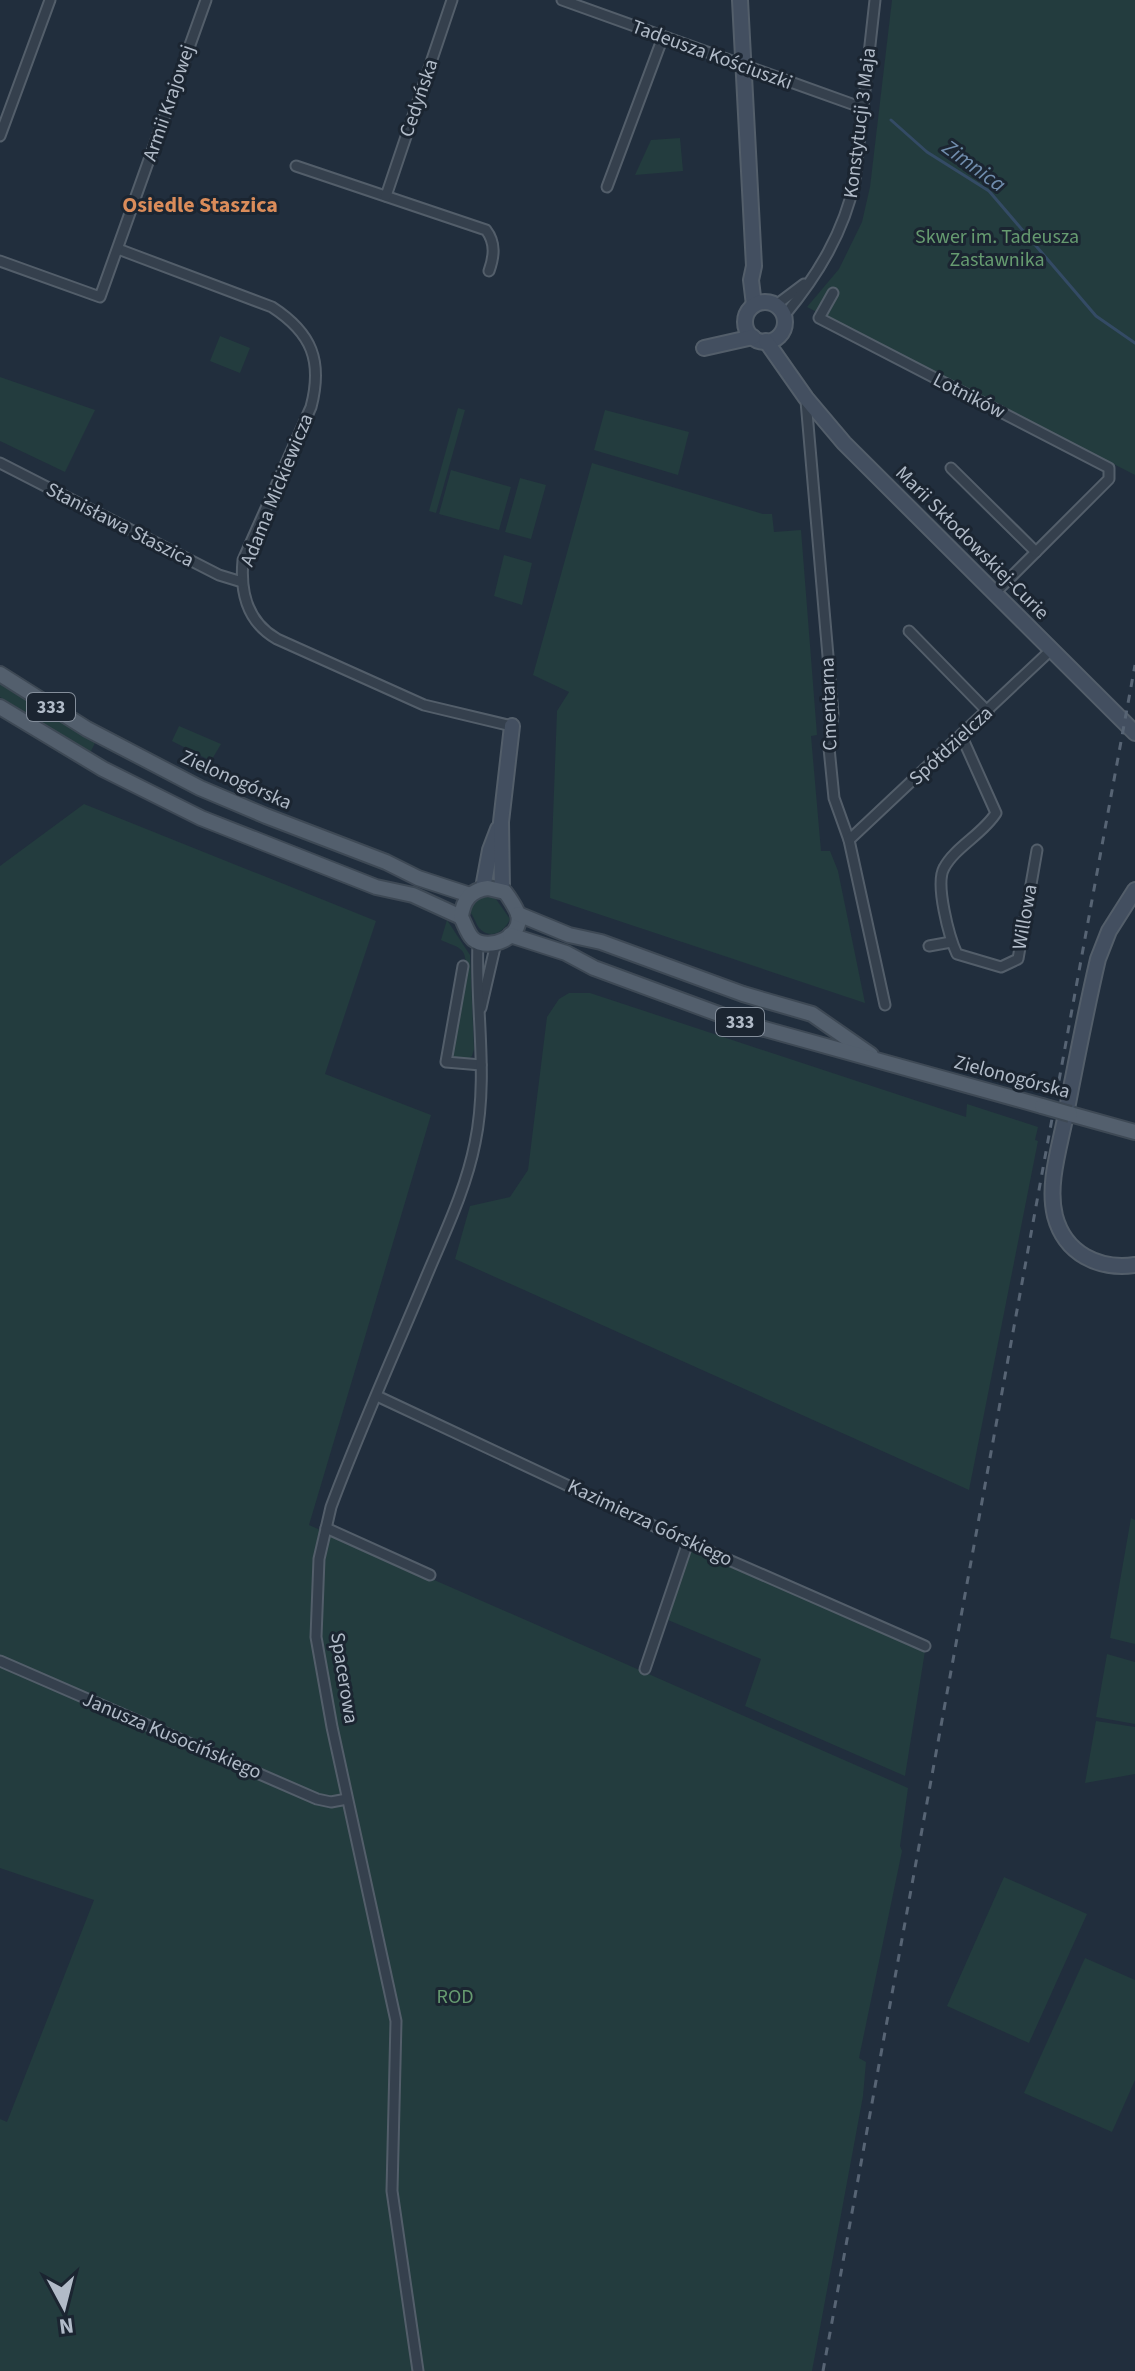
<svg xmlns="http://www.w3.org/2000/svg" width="1135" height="2371" font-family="'Source Sans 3',sans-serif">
<rect width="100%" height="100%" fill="#212e3d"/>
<g fill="#233c3e">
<polygon points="892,0 1135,0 1135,475 807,307 839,269 862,222 870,187"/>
<polygon points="680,138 683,171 635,175 651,140"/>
<polygon points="220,336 250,348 240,373 210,361"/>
<polygon points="0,377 95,410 65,472 0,441"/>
<polygon points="458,408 465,410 436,513 429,511"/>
<polygon points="605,410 689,432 678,475 594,450"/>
<polygon points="592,463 763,514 772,514 774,532 801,530 817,735 811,736 821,851 830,851 838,871 865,1003 550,898 557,711 569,692 533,675"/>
<polygon points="451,470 511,487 499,530 439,514"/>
<polygon points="520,478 546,485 531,539 505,532"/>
<polygon points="504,555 532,563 522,605 494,596"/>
<polygon points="0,679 97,739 90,753 0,697"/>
<polygon points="179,726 221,744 211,761 172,741"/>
<polygon points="84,804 376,921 325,1074 431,1115 309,1525 908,1788 900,1846 902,1851 859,2058 866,2062 863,2096 812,2371 0,2371 0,2119 7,2122 94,1900 0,1868 0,866"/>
<path d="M 488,896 L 496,899 L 510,919 C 505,931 491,941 479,928 C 475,922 474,916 469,911 C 472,902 478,896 488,896 Z"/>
<path d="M 447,920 L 470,955 L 474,1049 L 472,1056 L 466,1061 L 455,1060 L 452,1053 L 468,968 L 466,967 C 466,946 458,948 441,940 Z"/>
<polygon points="569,993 590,993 966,1117 967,1104 1038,1127 1035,1140 1038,1141 969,1490 455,1259 470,1206 510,1197 528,1170 547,1017 559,999"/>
<polygon points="1131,1518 1135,1520 1135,1644 1110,1638"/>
<polygon points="691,1549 925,1651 905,1776 745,1706 761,1659 668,1620"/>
<polygon points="1107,1654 1135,1662 1135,1724 1096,1717"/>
<polygon points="1096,1721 1135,1727 1135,1774 1085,1783"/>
<polygon points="1004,1877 1087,1914 1029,2043 947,2006"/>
<polygon points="1085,1958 1135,1980 1135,2080 1112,2132 1024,2093"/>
</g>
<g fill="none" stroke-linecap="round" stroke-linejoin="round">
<polyline stroke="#344b65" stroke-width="3" points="891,120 927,152 989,191 1096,316 1135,343"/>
<defs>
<g id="street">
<polyline points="562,0 863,108"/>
<polyline points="0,136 50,0"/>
<path d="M 296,166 L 486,230 C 496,243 494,257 489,271"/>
<polyline points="607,187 663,37"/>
<polyline points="386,196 452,0"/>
<path d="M 118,249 L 272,307 C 312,333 323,361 311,407 L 243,560 C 240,592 247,622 277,639 L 424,705 L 512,726"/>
<polyline points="0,261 100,297 206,0"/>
<polyline points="833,293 819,318 1109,468 1109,479 995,593"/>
<polyline points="776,305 804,284"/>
<path d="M 784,316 C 818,275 844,232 855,180 L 875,0"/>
<polyline points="806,401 833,714 829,748 834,798 849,840 885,1005"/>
<polyline points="0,463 219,575 242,582"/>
<polyline points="951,468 1036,552"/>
<polyline points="909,631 988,712"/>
<path d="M 962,737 L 996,813 C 983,834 955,847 944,868 C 935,884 949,937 957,954 L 1001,967 L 1018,959 L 1037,850"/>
<polyline points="849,840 1051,650"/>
<polyline points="929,946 951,942"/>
<polyline points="463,966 446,1062 481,1065"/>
<polyline points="481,1008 496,943"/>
<polyline points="377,1396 688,1542 925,1646"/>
<polyline points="326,1528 430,1575"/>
<polyline points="0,1661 317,1799 331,1802 347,1799"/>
<polyline points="645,1669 688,1542"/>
<path d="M 418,2371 L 392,2191 L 396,2021 L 332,1727 L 316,1637 L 319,1559 L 331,1507 C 360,1429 395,1352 427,1275 C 445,1232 466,1189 475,1143 C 489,1076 475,1009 478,942"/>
</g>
<g id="secondary">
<polyline points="740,0 754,266 751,280 754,305"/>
<circle cx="765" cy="322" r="20"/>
<polyline points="766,341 806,398 844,443 1135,733"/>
<polyline points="704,348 753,337"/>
<polyline points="483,888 490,850 498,829"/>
<polyline points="502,890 501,822 512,726"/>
<path d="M 1135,890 L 1109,931 L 1098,959 C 1086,1010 1076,1062 1066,1114 C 1060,1146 1047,1184 1055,1216 C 1065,1254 1099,1270 1135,1265"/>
</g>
<g id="primary">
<polyline points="0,674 87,729 200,788 266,816 386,862 418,878 470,895"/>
<polyline points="0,707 103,769 201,818 376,887 413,895 461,917"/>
<path d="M 488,888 L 505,892 C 509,897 516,908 518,914 C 524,937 489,952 473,939 C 467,933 465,924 461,917 C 463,900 471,890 488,888 Z"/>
<polyline points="518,914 569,935 601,942 743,994 812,1014 871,1055"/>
<polyline points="510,935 566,953 594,968 743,1023 1042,1106"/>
<polyline points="1070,1114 1135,1132"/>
</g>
</defs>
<use href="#street" stroke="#535e6a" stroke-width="13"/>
<use href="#secondary" stroke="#535e6a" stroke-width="18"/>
<use href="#primary" stroke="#3e4955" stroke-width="18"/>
<use href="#street" stroke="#35404d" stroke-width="9"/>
<use href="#secondary" stroke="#434f60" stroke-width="14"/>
<use href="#primary" stroke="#535f6d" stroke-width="14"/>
<polyline stroke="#576474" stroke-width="3" stroke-dasharray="8 8" stroke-linecap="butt" points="823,2371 1135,665"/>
<defs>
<polyline id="primary-bridge" points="1042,1106 1070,1114"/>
</defs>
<use href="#primary-bridge" stroke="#3e4955" stroke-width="18" stroke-linecap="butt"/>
<use href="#primary-bridge" stroke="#535f6d" stroke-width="14"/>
</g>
<g text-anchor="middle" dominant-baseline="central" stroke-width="6" stroke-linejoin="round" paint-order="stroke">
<g fill="#1b2531" stroke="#848e9b" stroke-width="2">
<rect x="27" y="693" width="48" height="28" rx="6"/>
<rect x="716" y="1008" width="48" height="28" rx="6"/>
</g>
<g font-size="18" font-weight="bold" fill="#b1bbc8">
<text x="51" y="707">333</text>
<text x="740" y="1022">333</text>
</g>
<g font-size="20" fill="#b1bbc8" stroke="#1b2531">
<text transform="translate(712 55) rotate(20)">Tadeusza Kościuszki</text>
<text transform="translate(419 98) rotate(-71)">Cedyńska</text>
<text transform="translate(169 103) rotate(-71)">Armii Krajowej</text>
<text transform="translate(860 123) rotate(-83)">Konstytucji 3 Maja</text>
<text transform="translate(969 396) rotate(27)">Lotników</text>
<text transform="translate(277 490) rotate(-68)">Adama Mickiewicza</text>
<text transform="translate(120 525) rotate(27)">Stanisława Staszica</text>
<text transform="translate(972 543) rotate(45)">Marii Skłodowskiej-Curie</text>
<text transform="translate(829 704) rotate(-92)">Cmentarna</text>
<text transform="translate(951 746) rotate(-43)">Spółdzielcza</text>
<text transform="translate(236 780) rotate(24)">Zielonogórska</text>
<text transform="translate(1025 917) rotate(-80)">Willowa</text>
<text transform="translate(1012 1077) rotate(15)">Zielonogórska</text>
<text transform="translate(650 1523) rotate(25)">Kazimierza Górskiego</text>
<text transform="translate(344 1678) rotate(81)">Spacerowa</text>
<text transform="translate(172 1736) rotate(23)">Janusza Kusocińskiego</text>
</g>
<g font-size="20" fill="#669b70" stroke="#1b2531">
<text x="997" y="237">Skwer im. Tadeusza<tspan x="997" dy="23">Zastawnika</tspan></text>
<text x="455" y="1997">ROD</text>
</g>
<g font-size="22" font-style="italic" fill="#708dad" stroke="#1b2531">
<text transform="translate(974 166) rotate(36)">Zimnica</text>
</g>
<g font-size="22" font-weight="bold" fill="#da8c5a" stroke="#1b2531">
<text x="200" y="205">Osiedle Staszica</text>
</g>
</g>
<g transform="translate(64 2307) rotate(173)" stroke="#1b2531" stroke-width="6" paint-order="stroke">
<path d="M0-6L14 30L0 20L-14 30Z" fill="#b1bbc8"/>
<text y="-12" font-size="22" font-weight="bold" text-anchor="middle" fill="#b1bbc8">N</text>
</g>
</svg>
